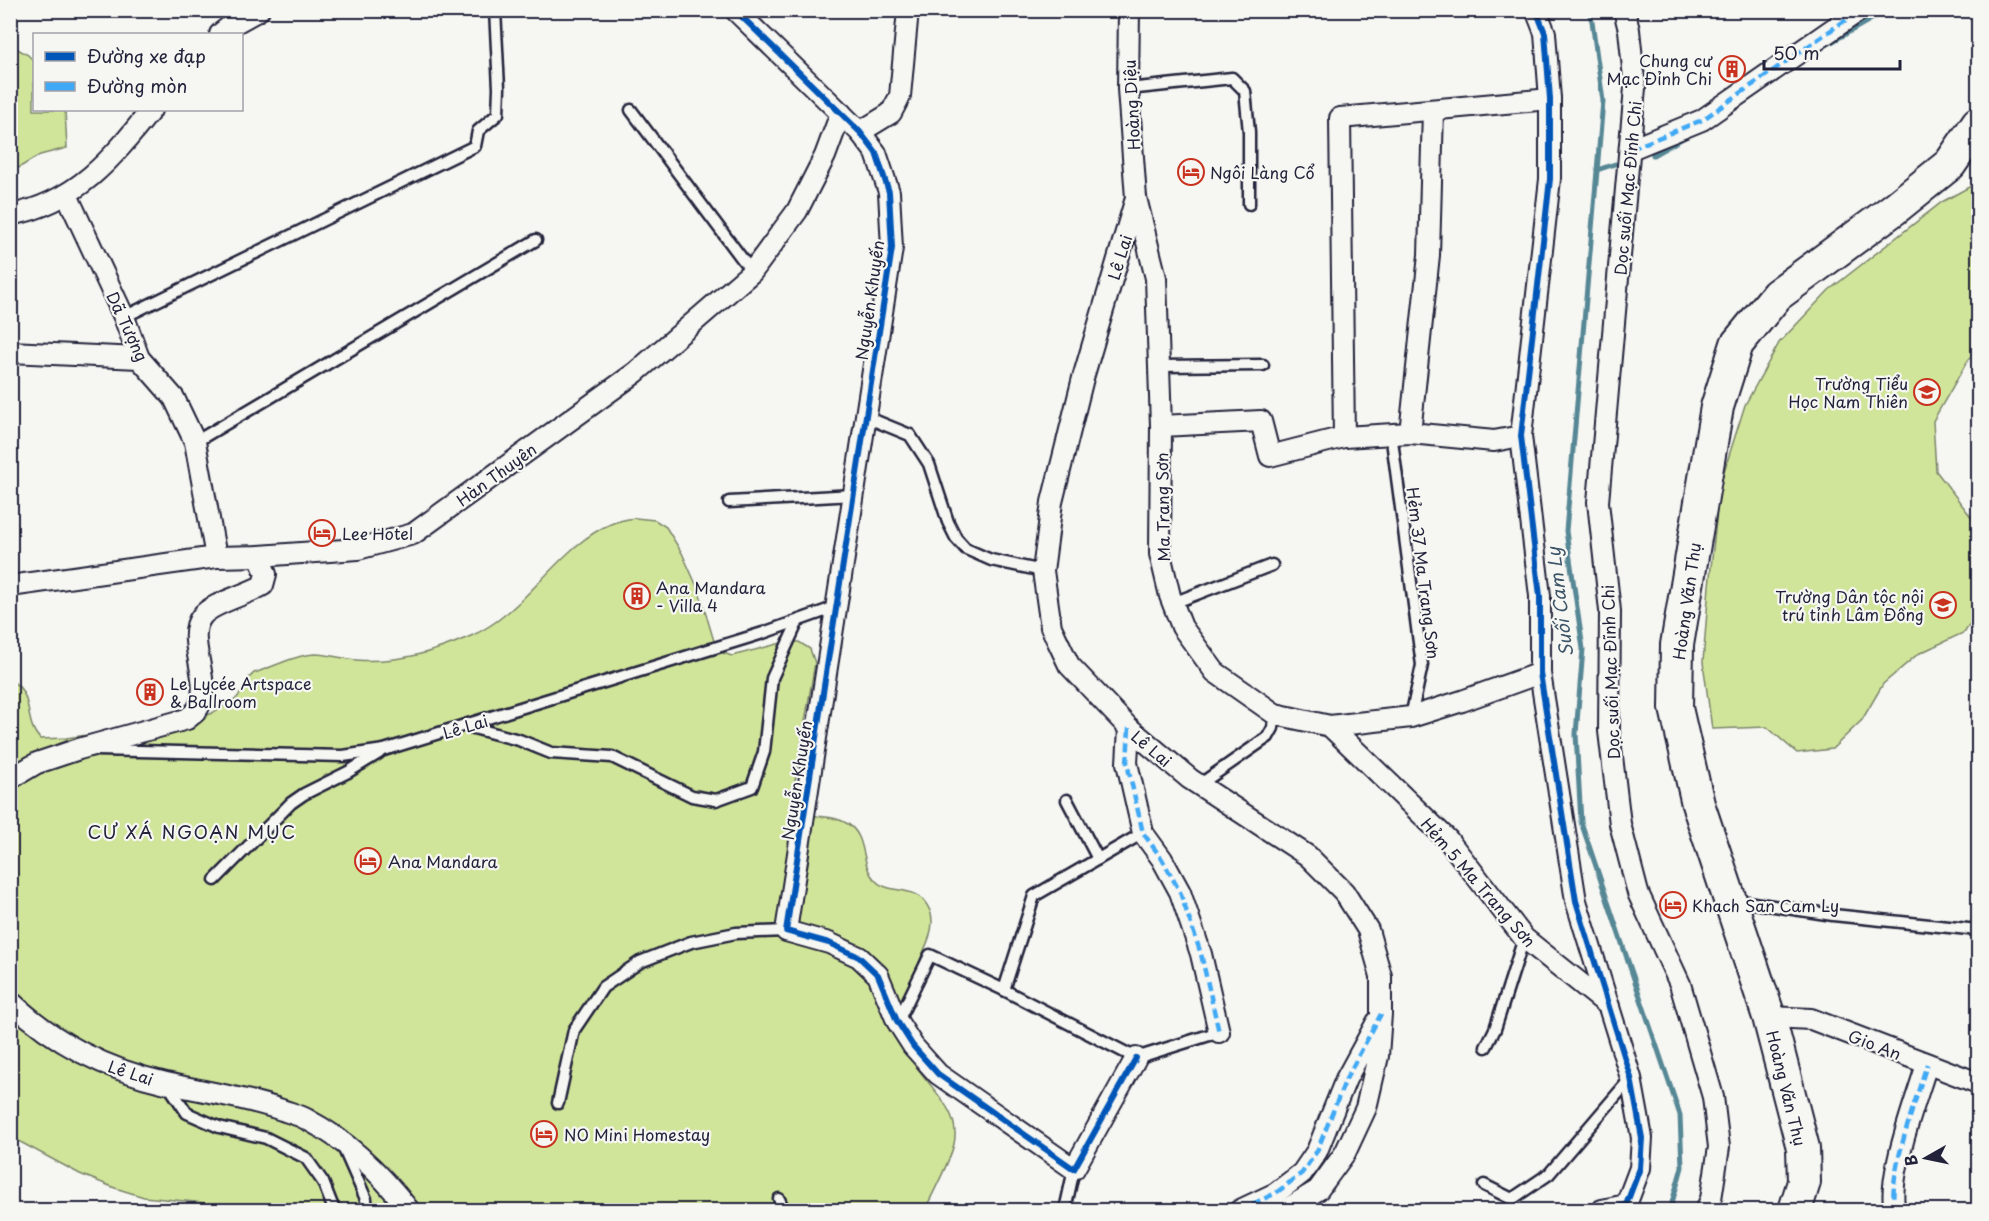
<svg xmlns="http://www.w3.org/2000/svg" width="1989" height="1221" font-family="'Playpen Sans',sans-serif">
<rect width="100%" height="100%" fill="#f6f6f2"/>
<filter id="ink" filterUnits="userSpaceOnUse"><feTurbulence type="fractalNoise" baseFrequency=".0167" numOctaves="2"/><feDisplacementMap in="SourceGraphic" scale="12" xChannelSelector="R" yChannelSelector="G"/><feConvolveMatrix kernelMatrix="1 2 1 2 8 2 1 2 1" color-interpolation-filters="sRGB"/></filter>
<g filter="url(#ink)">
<g fill="#d1e59a" stroke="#7a846a" stroke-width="1.5">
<polygon points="11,45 28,55 34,61 34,110 65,110 67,148 40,155 15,170 10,136"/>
<polygon points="1978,182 1978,347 1967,362 1933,421 1936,471 1972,518 1978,531 1978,610 1965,632 1918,654 1883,684 1862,720 1832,749 1797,753 1767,727 1712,729 1703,662 1709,586 1720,484 1745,405 1779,343 1829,290 1942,202"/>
<path d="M 635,518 L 655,520 L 666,527 L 682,553 L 699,591 L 714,641 L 723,653 L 732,656 L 785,642 L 799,642 L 810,649 L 815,663 L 793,793 C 806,828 824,809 848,824 C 868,837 860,865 875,880 C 887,894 913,886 924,901 C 929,907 932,913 932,921 C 932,936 925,947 920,960 C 913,982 903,1008 903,1031 C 904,1076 964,1099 954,1144 C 950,1162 933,1192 925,1210 L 224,1210 L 205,1203 L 144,1197 L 115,1188 L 80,1174 L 11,1137 L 10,680 C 36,694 22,720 40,739 L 66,738 L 201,719 L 235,700 L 245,688 L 248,679 L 254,673 C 273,667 295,655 315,654 C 329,654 342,659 356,660 C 398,663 432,653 471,636 C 527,612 558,545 613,523 C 620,520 628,519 635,518 Z"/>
</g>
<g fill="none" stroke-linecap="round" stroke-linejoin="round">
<g stroke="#568795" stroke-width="5">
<polyline points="1588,10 1592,21 1603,101 1566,531 1583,649 1576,734 1581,822 1680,1115 1682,1167 1670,1210"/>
<polyline points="1828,44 1887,10"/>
<polyline points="1653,155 1690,134"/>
<polyline points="1597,170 1615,164"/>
</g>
<defs>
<g id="service">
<polyline points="1128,89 1232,78 1245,91 1249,132 1249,204"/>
<polyline points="631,110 752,272"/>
<polyline points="124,317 475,146 478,131 498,114 499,88 495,10"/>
<polyline points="1159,366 1263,365"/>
<polyline points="866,417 910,435 929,464 948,522 956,538 966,549 991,560 1043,571"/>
<polyline points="1391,433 1422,665 1411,717"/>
<polyline points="195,442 536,240"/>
<polyline points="729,502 854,495"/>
<polyline points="1173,603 1272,565"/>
<polyline points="466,726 519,740 551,753 612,757 692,796 716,800 752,787 764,752 772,678 798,621"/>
<polyline points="97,750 343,756 384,750 763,633 836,607"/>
<polyline points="1199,785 1268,737 1273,728 1275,714"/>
<polyline points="1067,800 1098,859"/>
<polyline points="215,880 291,803 304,794 348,772 379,753"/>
<polyline points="1734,900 1833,915 1978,930"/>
<polyline points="1004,990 1034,896 1143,833"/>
<polyline points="898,1021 930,955 1004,990 1136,1058 1219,1032"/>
<polyline points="1486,1047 1495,1029 1524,938"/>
<polyline points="167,1083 187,1113 219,1127 266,1138 306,1158 323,1182 334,1210"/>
<polyline points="558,1103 574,1030 603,987 640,962 691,942 736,933 786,931"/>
<polyline points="343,1147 366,1199 367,1210"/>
<polyline points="1484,1185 1512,1199 1549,1174 1631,1078"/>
<polyline points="779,1199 784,1210"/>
<polyline points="1065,1210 1074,1169"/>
</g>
<g id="minor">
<polyline points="735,10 860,132 876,153 889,192 892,248 786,931 829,943 859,957 878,975 897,1021 913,1046 938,1074 1074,1169 1136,1058"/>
<polyline points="1129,10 1128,89 1136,198 1156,278 1161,426 1160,554 1170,596 1182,627 1215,672 1275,714 1330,726 1411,717 1462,701 1540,673"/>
<polyline points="1536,10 1545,33 1550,99 1550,179 1521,436 1540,596 1540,673 1576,901 1631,1078 1642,1138 1640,1168 1626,1205 1602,1210"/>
<polyline points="1624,10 1629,30 1635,88 1598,502 1610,611 1609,731 1620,824 1638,893 1680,984 1713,1097 1719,1147 1711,1199 1706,1210"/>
<polyline points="220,34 230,26 259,10"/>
<polyline points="860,132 891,113 900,96 908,10"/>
<polyline points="1631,149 1702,120 1860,10"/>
<polyline points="67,195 124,317 139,358 174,398 195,442 216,557"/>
<polyline points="1136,198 1083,378 1052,502 1043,571 1051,627 1069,665 1129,728 1190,779 1308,856 1344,892 1368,930 1381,976 1381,1014 1378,1056 1366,1108 1345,1153 1318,1190 1285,1210"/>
<path d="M 10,215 C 76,203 112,159 151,110"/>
<polyline points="10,352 139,358"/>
<polyline points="1161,426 1261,421 1270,456 1344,437"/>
<polyline points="1410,433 1429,255 1433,110"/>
<polyline points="1521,436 1494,441 1410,433 1344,437 1340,118 1550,99"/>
<polyline points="10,586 216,557 259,556 358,549 413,534 635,373 752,272 797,211 825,156 841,113"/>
<polyline points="1330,726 1448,840 1524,938 1609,1006"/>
<polyline points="1129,728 1127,763 1143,833 1162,859 1180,892 1201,954 1219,1032"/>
<path d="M 10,779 L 37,763 L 79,749 L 187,719 C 190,716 195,713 197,710 C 215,682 183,639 202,616 C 212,603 247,595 263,585 L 266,574 L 259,556"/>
<path d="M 10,1001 C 56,1044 105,1069 166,1083 C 205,1092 244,1097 282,1110 C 290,1113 300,1115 308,1120 C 348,1141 382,1175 409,1210"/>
<polyline points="1769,1017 1811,1019 1978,1083"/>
<polyline points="1240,1210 1276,1193 1302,1173 1317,1151 1346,1079 1377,1022"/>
<path d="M 1895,1210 C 1886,1178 1917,1098 1927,1064"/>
</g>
<polyline id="primary" points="1795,1210 1804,1182 1803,1148 1769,1017 1698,804 1676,708 1677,645 1717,407 1737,344 1777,295 1894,209 1950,164 1978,123"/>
</defs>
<use href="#service" stroke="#22223b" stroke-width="15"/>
<use href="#minor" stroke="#22223b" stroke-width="24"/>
<use href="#primary" stroke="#22223b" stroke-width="36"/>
<use href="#service" stroke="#f6f6f2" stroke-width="10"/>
<use href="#minor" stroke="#f6f6f2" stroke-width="20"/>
<use href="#primary" stroke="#f6f6f2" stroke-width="32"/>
<g stroke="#3fa9f5" stroke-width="4.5" stroke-dasharray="9 4.5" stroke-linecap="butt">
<polyline points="1631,149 1702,120 1860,10"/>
<polyline points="1129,728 1127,763 1143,833 1162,859 1180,892 1201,954 1219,1032"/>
<polyline points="1240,1210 1276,1193 1302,1173 1317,1151 1346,1079 1381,1014"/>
<path d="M 1895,1210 C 1886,1178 1917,1098 1927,1064"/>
</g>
<defs>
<g id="cycleway">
<polyline points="735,10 860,132 876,153 889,192 892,248 786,931 829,943 859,957 878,975 897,1021 913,1046 938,1074 1074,1169 1136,1058"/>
<polyline points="1536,10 1545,33 1550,99 1550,179 1521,436 1540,596 1540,673 1576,901 1631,1078 1642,1138 1640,1168 1626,1205 1602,1210"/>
</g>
</defs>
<use href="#cycleway" stroke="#f6f6f2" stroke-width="10"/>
<use href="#cycleway" stroke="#0057b8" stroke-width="6"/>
</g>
</g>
<defs>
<symbol id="building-ring" viewBox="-11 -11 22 22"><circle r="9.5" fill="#f6f6f2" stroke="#c8321e" stroke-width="1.5"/><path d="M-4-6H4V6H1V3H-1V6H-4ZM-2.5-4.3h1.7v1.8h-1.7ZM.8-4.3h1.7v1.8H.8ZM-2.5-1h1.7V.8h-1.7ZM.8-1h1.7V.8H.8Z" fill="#c8321e"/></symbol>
<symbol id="hotel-ring" viewBox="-11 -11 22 22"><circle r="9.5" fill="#f6f6f2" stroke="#c8321e" stroke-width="1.5"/><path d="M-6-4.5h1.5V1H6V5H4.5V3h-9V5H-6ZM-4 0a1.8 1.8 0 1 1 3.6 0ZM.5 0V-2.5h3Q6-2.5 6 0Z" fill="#c8321e"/></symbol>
<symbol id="school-ring" viewBox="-11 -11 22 22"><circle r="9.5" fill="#f6f6f2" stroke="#c8321e" stroke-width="1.5"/><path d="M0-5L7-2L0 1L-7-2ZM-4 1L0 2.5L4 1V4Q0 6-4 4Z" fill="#c8321e"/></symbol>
</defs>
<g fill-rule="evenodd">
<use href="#building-ring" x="1717" y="54" width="30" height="30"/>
<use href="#hotel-ring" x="1176" y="157" width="30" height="30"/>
<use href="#school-ring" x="1912" y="377" width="30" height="30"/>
<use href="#hotel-ring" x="307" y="518" width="30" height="30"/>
<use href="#building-ring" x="622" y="581" width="30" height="30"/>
<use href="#school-ring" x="1928" y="590" width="30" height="30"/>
<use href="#building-ring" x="135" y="677" width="30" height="30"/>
<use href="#hotel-ring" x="353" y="846" width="30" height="30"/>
<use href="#hotel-ring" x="1658" y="890" width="30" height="30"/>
<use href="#hotel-ring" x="529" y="1119" width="30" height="30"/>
</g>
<g text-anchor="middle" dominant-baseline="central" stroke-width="4.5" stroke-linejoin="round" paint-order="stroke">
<g font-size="16" fill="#22223b" stroke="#f6f6f2" text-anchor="start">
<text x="1712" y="60" text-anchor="end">Chung cư<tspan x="1712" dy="18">Mạc Đỉnh Chi</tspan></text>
<text x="1210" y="172">Ngôi Làng Cổ</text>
<text x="1908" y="383" text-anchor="end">Trường Tiểu<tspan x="1908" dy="18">Học Nam Thiên</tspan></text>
<text x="342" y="533">Lee Hotel</text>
<text x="656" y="587">Ana Mandara<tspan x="656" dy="18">- Villa 4</tspan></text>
<text x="1924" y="596" text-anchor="end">Trường Dân tộc nội<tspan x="1924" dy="18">trú tỉnh Lâm Đồng</tspan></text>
<text x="170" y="683">Le Lycée Artspace<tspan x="170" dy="18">&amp; Ballroom</tspan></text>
<text x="388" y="861">Ana Mandara</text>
<text x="1692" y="905">Khach San Cam Ly</text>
<text x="564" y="1134">NO Mini Homestay</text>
</g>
<g font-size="16" fill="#22223b" stroke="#f6f6f2">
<text transform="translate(1131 105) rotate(-93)">Hoàng Diệu</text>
<text transform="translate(1627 188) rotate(-85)">Dọc suối Mạc Đĩnh Chi</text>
<text transform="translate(1119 257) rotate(-73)">Lê Lai</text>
<text transform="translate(869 300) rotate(-82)">Nguyễn Khuyến</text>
<text transform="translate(128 326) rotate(65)">Dã Tượng</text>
<text transform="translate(496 474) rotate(-36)">Hàn Thuyên</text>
<text transform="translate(1162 507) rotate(-91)">Ma Trang Sơn</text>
<text transform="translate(1424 573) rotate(83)">Hẻm 37 Ma Trang Sơn</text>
<text transform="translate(1686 601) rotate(-82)">Hoàng Văn Thụ</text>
<text transform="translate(1610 672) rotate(-92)">Dọc suối Mạc Đĩnh Chi</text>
<text transform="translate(465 726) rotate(-17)">Lê Lai</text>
<text transform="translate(1152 748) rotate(40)">Lê Lai</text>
<text transform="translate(796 780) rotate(-81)">Nguyễn Khuyến</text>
<text transform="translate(1479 882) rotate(49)">Hẻm 5 Ma Trang Sơn</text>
<text transform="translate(1875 1044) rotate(21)">Gio An</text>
<text transform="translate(131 1072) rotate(18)">Lê Lai</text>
<text transform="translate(1787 1088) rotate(76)">Hoàng Văn Thụ</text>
</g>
<g font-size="18" font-style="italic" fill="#3c5468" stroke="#f6f6f2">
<text transform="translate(1559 602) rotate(-97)">Suối Cam Ly</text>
</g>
<g font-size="18" letter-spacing="1.5" fill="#22223b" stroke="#f6f6f2">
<text x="192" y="831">CƯ XÁ NGOẠN MỤC</text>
</g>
</g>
<rect width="1989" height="1221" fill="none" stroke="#f6f6f2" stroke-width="36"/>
<rect x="18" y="18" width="1953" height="1185" fill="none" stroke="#22223b" stroke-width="2" filter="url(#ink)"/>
<rect x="33" y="33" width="210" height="78" fill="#f6f6f2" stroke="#a1a1a9" stroke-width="1.5"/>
<rect x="45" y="52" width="30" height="9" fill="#0057b8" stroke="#a1a1a9" stroke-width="1.5"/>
<text x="87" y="63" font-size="18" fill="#22223b">Đường xe đạp</text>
<rect x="45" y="82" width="30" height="9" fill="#3fa9f5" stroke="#a1a1a9" stroke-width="1.5"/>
<text x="87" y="93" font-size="18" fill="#22223b">Đường mòn</text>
<g transform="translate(1926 1158) rotate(261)" stroke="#f6f6f2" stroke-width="4.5" paint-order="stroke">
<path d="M0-4.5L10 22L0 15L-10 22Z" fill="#22223b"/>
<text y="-9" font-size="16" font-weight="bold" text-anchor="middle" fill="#22223b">B</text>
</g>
<path d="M1764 60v9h136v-9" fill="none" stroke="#22223b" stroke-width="3"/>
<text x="1773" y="60" font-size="18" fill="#22223b" stroke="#f6f6f2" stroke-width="4.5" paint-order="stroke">50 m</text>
</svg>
